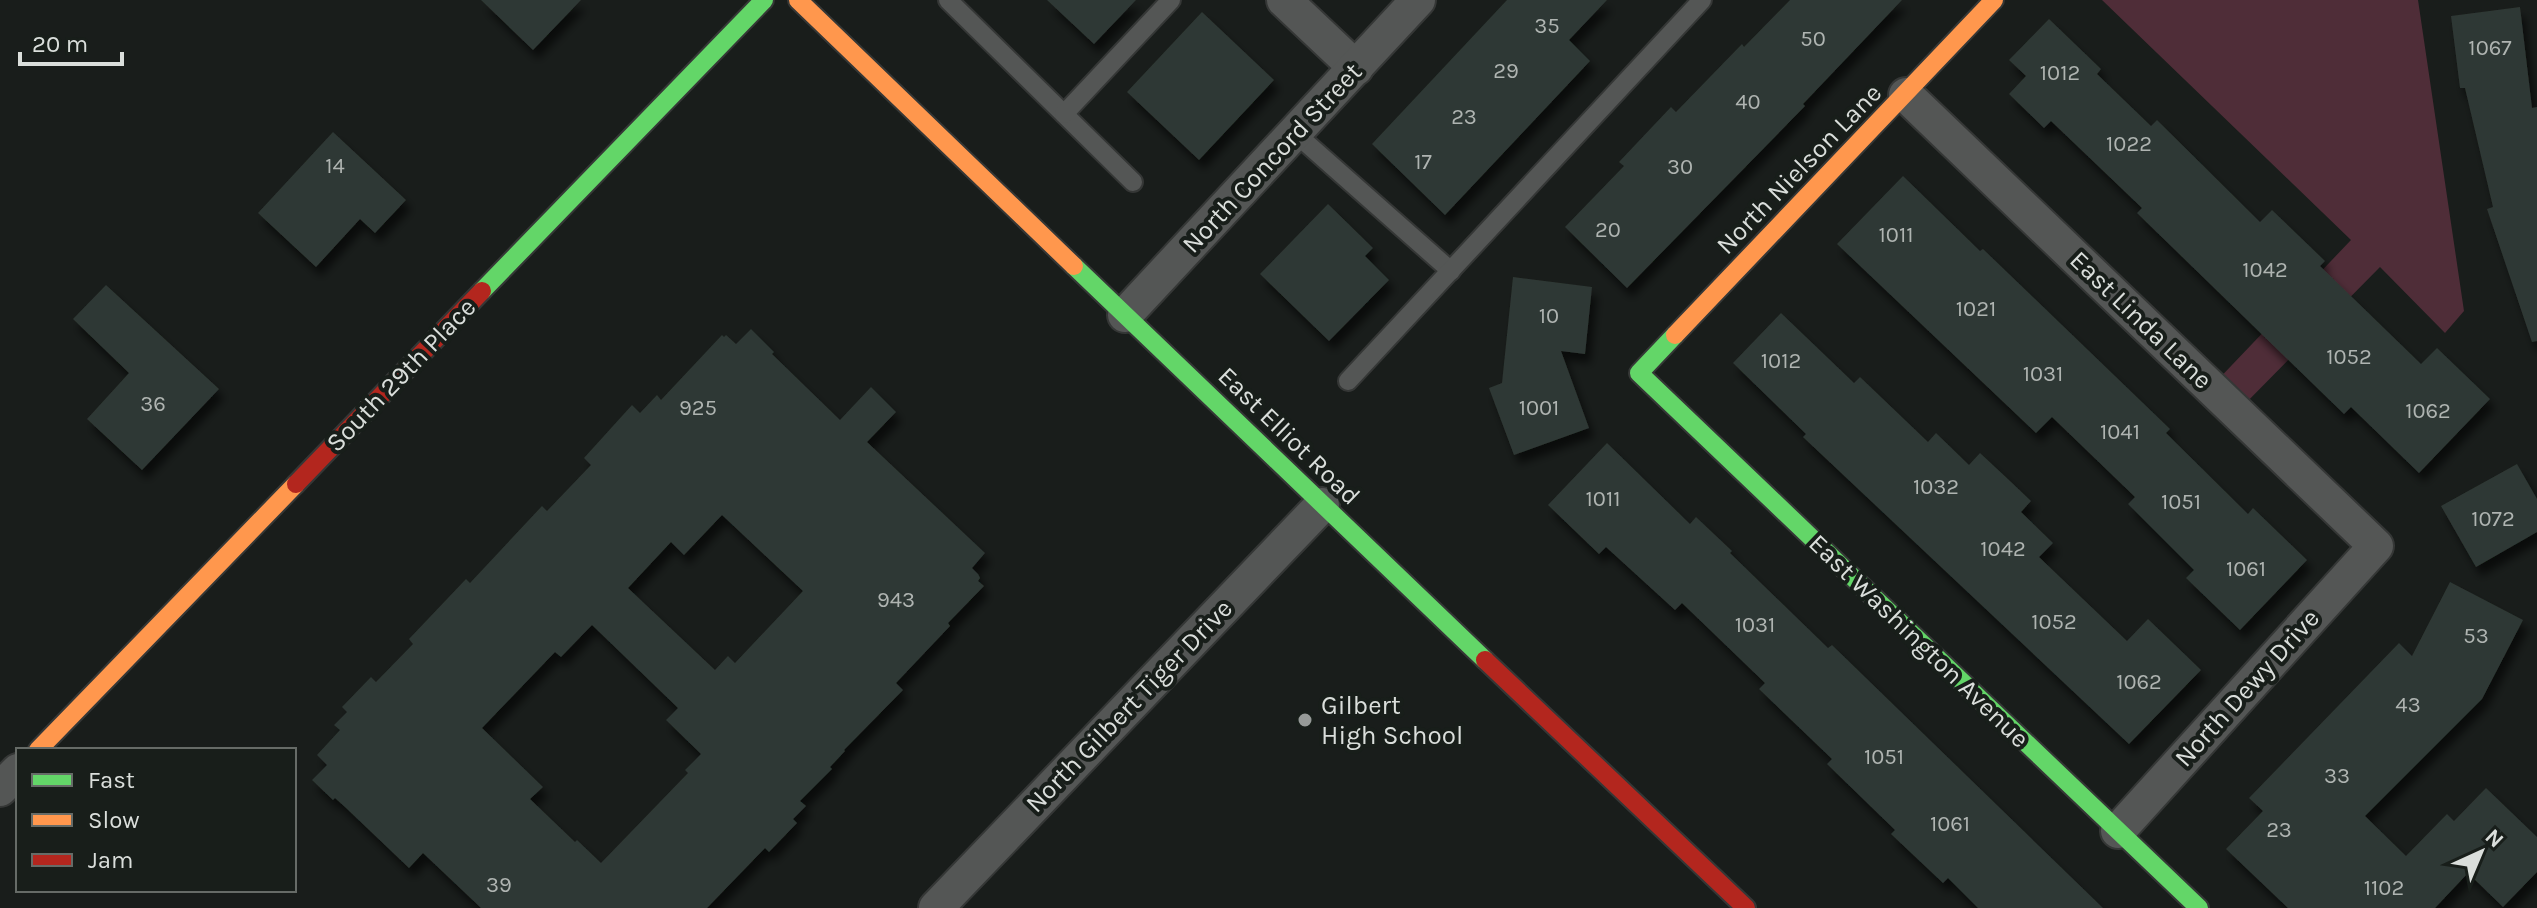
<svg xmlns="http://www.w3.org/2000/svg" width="2537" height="908" font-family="Karla,sans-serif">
<defs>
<filter id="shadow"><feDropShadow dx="5" dy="9" stdDeviation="4" flood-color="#0009"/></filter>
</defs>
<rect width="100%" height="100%" fill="#191d1b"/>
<polygon fill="#4f2d38" points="2102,0 2418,0 2464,311 2445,333 2380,267 2237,412 2211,387 2351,240"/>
<g fill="#2f3834" fill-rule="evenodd" filter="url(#shadow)">
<polygon points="481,0 581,0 533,50"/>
<polygon points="1047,0 1136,0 1094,44"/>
<polygon points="1507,0 1607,0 1569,40 1590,61 1445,215 1372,144"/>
<polygon points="1790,0 1902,0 1803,104 1805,106 1627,288 1565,227 1624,166 1619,162 1671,107 1676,112 1742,44 1744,47"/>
<polygon points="2520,7 2532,108 2537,107 2537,341 2532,342 2487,209 2493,207 2465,88 2460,88 2451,16"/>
<polygon points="1202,12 1274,80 1199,160 1127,92"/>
<polygon points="2049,19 2101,69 2097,74 2151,126 2157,120 2260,222 2272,210 2325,261 2320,266 2421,364 2437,348 2490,399 2419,473 2351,407 2344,414 2137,213 2142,208 2051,121 2044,128 2009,94 2026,76 2009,60"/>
<polygon points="333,132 406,200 375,233 360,219 316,267 258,213"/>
<polygon points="1903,176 1980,251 1983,249 2170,429 2166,433 2248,514 2253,508 2307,560 2240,630 2186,578 2194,570 2128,504 2135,497 2052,417 2036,433 1837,244"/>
<polygon points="1328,204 1373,248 1365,256 1389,280 1329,341 1260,274"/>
<polygon points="1513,277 1592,287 1585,354 1561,351 1589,428 1514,455 1489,388 1502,383"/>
<polygon points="106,285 219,389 142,470 87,419 129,373 73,319"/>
<polygon points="1781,313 1854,383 1860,377 1928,442 1936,433 1969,465 1980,453 2010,481 2031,501 2021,512 2053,543 2039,557 2127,641 2148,619 2201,670 2129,744 1803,437 1806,434 1733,363"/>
<path d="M 751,329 L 774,352 L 772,354 L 840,420 L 871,387 L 896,412 L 867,442 L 985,553 L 972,568 L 978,574 L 980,578 L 978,581 L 984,586 L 948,623 L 950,626 L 896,683 L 903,690 L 844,750 L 845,751 L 830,767 L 832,769 L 800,801 L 806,806 L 793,819 L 797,823 L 769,852 L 765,848 L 707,908 L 481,908 L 423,853 L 409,868 L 345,807 L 335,798 L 333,800 L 312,780 L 327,765 L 317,755 L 340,730 L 334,725 L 347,712 L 342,707 L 371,677 L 376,682 L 413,644 L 409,639 L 466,579 L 470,583 L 542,506 L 547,511 L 591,465 L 584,458 L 632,405 L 640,413 L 657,395 L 661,400 L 722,335 L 724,337 L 726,335 L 736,344 ZM 722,515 L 803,591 L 735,663 L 728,656 L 715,670 L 628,588 L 671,542 L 684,555 ZM 592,625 L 678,708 L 666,720 L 701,754 L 685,770 L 688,773 L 601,863 L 577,840 L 575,842 L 530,799 L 543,787 L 482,728 L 555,652 L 561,657 Z"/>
<polygon points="1607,443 1690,524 1696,517 1732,551 1730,553 1828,648 1832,645 2103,908 1978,908 1948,878 1943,883 1891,834 1895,830 1827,764 1832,759 1759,689 1765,683 1682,603 1675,610 1606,547 1599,554 1548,505"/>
<polygon points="2517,464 2537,499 2537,532 2476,567 2441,506"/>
<polygon points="2450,582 2523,620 2482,699 2365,816 2406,856 2447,814 2454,821 2486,788 2537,837 2537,872 2503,907 2468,873 2435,908 2288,908 2226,849 2263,811 2249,798 2399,643 2412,656"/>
</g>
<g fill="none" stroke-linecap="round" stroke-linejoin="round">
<defs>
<g id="lane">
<polyline points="948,0 1133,182"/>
<polyline points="1064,114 1171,0"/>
<polyline points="1295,133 1451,271"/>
<polyline points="1348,381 1702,0"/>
</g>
<g id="street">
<polyline points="1284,0 1356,68"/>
<polyline points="1906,95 2376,546 2118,831"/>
<polyline points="1125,315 1418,0"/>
<polyline points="0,789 18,771"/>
<polyline points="936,908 1322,505"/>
</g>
<g id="fast">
<polyline points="1074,266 1485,660"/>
<polyline points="482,291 764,0"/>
<polyline points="1675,335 1639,373 2199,908"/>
</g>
<g id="slow">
<polyline points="798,0 1074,266"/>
<polyline points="1675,335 1994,0"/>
<polyline points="38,750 296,484"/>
</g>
<g id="jam">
<polyline points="296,484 482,291"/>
<polyline points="1485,660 1746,908"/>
</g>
</defs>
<use href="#lane" stroke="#353736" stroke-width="22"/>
<use href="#street" stroke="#353736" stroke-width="38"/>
<use href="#fast" stroke="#353736" stroke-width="22"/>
<use href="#slow" stroke="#353736" stroke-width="22"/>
<use href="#jam" stroke="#353736" stroke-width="22"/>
<use href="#lane" stroke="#545655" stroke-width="18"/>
<use href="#street" stroke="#545655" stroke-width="34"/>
<use href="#fast" stroke="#63d668" stroke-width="18"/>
<use href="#slow" stroke="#ff974d" stroke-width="18"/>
<use href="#jam" stroke="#b3261e" stroke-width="18"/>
</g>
<circle fill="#969a98" stroke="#181e1a" stroke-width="3" cx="1305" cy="720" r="8"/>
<g text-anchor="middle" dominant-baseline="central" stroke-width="8" stroke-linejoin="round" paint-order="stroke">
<g font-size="22" fill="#afb4b1">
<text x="1547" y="26">35</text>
<text x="1813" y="39">50</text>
<text x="2490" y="48">1067</text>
<text x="1506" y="71">29</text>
<text x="2060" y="73">1012</text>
<text x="1748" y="102">40</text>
<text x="1464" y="117">23</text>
<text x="2129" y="144">1022</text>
<text x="1423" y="162">17</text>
<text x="335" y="166">14</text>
<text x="1680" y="167">30</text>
<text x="1608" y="230">20</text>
<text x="1896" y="235">1011</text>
<text x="2265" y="270">1042</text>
<text x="1976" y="309">1021</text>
<text x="1549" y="316">10</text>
<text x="2349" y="357">1052</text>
<text x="1781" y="361">1012</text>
<text x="2043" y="374">1031</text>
<text x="153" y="404">36</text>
<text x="698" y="408">925</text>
<text x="1539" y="408">1001</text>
<text x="2428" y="411">1062</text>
<text x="2120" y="432">1041</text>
<text x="1936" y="487">1032</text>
<text x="1603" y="499">1011</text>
<text x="2181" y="502">1051</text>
<text x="2493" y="519">1072</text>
<text x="2003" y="549">1042</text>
<text x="2246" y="569">1061</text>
<text x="896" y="600">943</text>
<text x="2054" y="622">1052</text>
<text x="1755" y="625">1031</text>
<text x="2476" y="636">53</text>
<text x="2139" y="682">1062</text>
<text x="2408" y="705">43</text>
<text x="1884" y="757">1051</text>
<text x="2337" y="776">33</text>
<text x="1950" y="824">1061</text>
<text x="2279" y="830">23</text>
<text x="499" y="885">39</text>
<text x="2384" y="888">1102</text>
</g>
<g font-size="26" fill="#dadedb" stroke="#181e1a">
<text transform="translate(1272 158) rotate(-47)">North Concord Street</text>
<text transform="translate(1799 169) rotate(-46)">North Nielson Lane</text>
<text transform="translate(2141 320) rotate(44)">East Linda Lane</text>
<text transform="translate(401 375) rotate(-46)">South 29th Place</text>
<text transform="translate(1289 436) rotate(44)">East Elliot Road</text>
<text transform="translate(1919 641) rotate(44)">East Washington Avenue</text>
<text transform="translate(2247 688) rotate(-48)">North Dewy Drive</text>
<text transform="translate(1129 706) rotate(-46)">North Gilbert Tiger Drive</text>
</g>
<g font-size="26" fill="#dadedb" stroke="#181e1a" text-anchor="start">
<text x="1321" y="705">Gilbert<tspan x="1321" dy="30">High School</tspan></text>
</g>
</g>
<rect x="16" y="748" width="280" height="144" fill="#181e1a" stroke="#666b67" stroke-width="2"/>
<rect x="32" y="774" width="40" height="12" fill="#63d668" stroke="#666b67" stroke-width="2"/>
<text x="88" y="788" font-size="24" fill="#dadedb">Fast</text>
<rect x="32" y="814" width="40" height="12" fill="#ff974d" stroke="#666b67" stroke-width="2"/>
<text x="88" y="828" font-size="24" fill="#dadedb">Slow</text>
<rect x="32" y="854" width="40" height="12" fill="#b3261e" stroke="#666b67" stroke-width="2"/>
<text x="88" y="868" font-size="24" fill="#dadedb">Jam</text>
<g transform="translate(2481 852) rotate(44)" stroke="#181e1a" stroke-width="6" paint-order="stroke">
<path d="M0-6L14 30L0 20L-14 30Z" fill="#dadedb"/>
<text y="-12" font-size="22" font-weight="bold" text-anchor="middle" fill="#dadedb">N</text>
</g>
<path d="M20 52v12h102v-12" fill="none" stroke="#dadedb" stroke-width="4"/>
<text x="32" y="52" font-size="24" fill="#dadedb" stroke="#181e1a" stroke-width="6" paint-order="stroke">20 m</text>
</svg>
